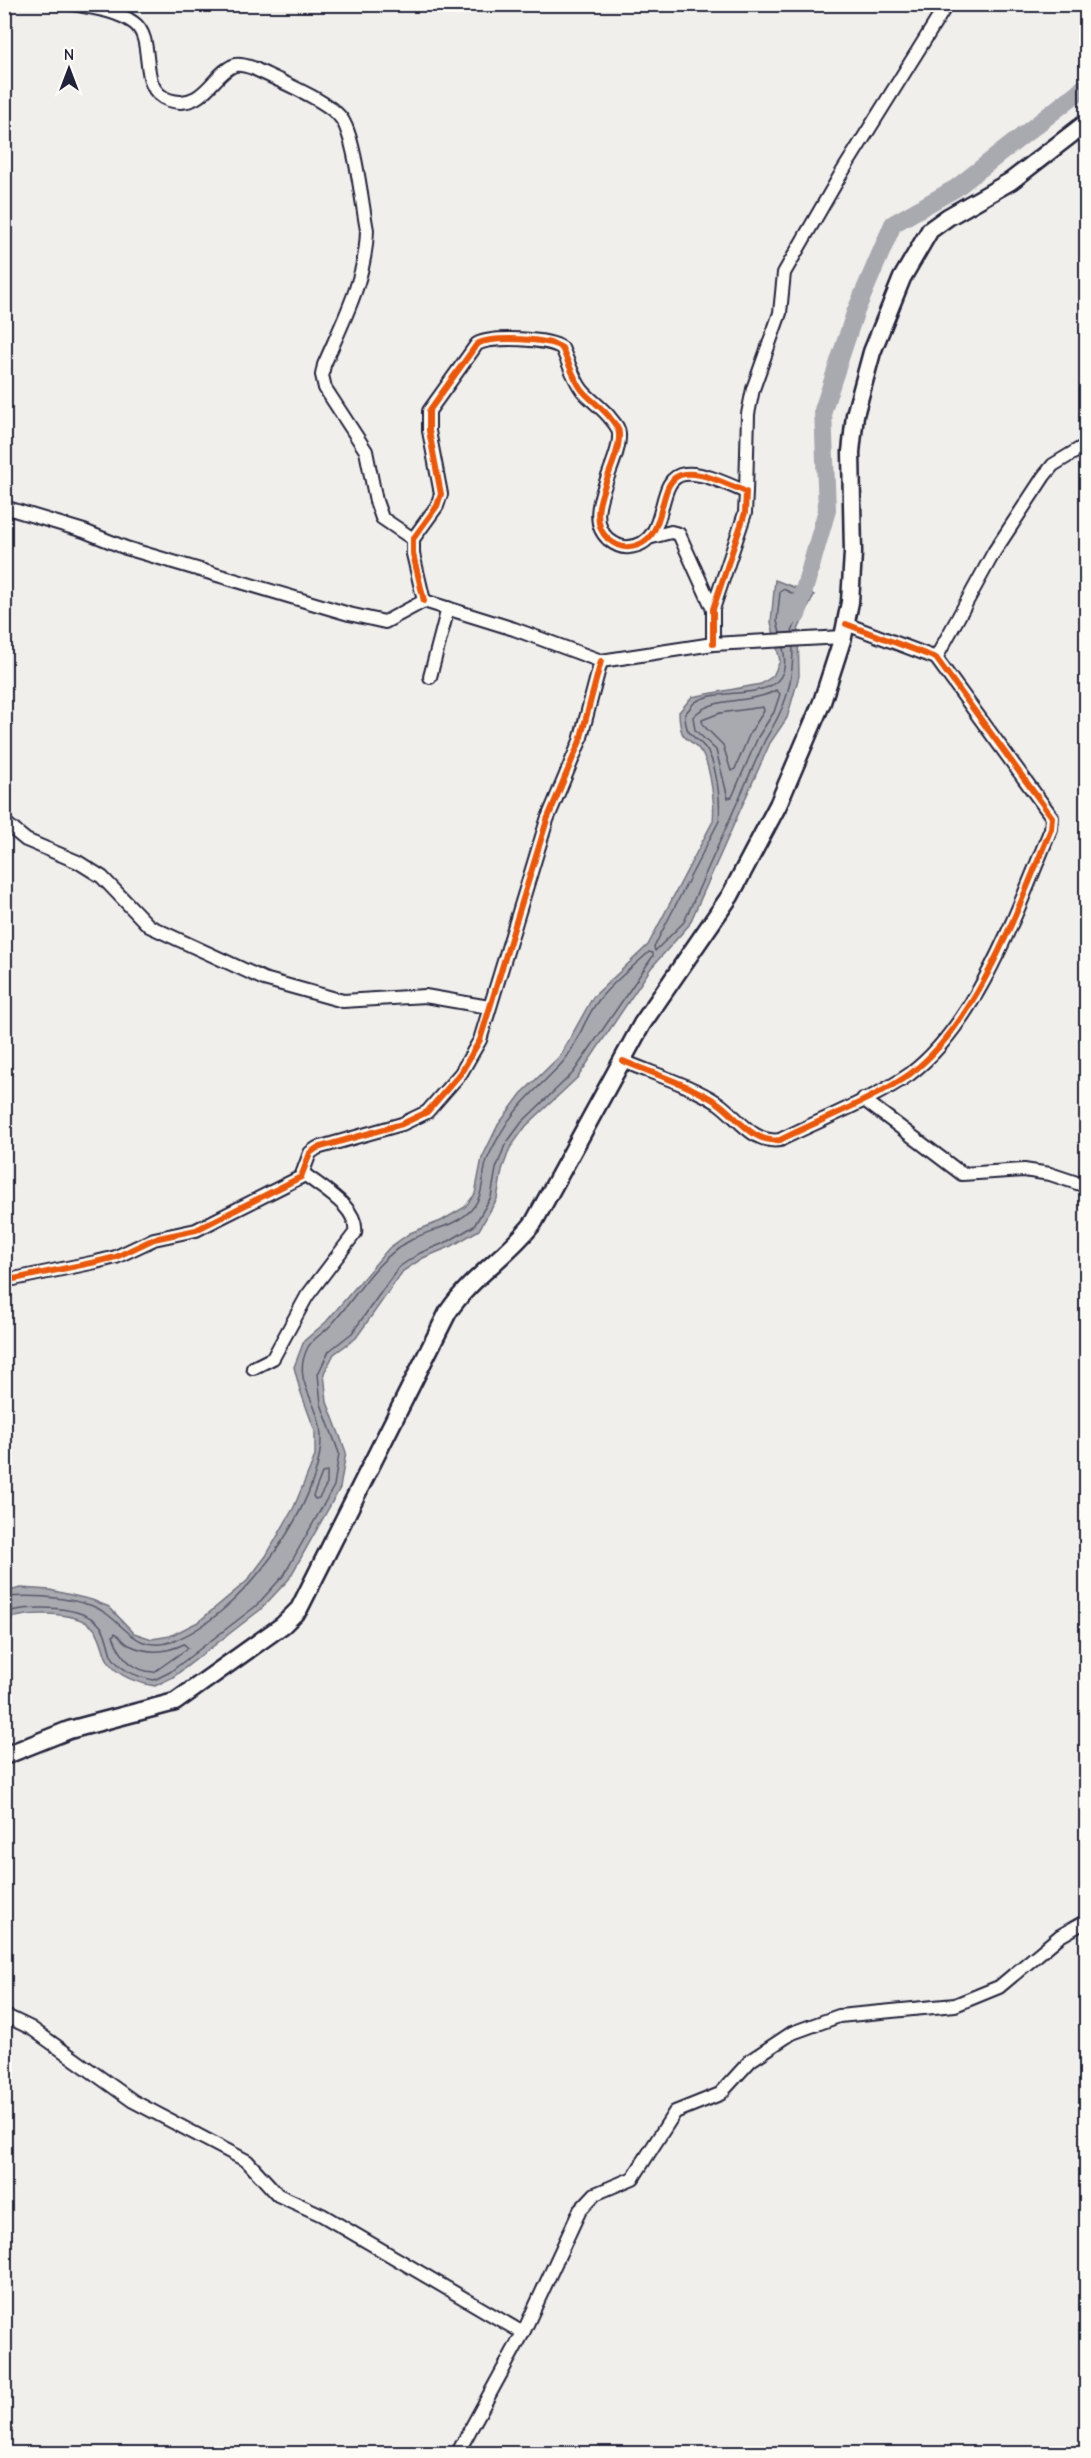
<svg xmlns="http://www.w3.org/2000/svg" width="1091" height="2458" font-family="'Comic Neue',sans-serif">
<rect width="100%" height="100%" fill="#f0efec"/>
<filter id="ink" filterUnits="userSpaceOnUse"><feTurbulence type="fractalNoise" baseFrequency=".0167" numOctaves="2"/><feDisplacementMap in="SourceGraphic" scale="12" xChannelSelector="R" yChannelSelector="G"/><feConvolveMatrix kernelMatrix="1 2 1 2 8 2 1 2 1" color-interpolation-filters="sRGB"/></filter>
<g filter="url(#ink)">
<path fill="#a9a9b0" stroke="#737381" stroke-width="1.5" d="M 775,580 L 814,595 L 798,630 L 799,676 L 787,718 L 770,743 L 689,925 L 651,968 L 578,1077 L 526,1126 L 510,1148 L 502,1170 L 497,1199 L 479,1230 L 452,1246 L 423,1258 L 403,1271 L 356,1338 L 334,1354 L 324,1373 L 327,1402 L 346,1452 L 340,1488 L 289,1579 L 260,1610 L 173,1677 L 155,1686 C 138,1683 114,1676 106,1657 C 103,1650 101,1638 96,1631 C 79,1609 28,1612 5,1620 L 4,1592 L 21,1588 L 50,1590 L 92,1600 L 109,1607 L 134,1633 L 152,1639 L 170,1636 L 198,1622 L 247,1581 L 266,1556 L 294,1507 L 315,1456 L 315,1431 L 300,1390 L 294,1367 L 304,1341 L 326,1322 L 389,1248 L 410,1233 L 441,1221 L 465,1207 L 475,1194 L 482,1158 L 498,1125 L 521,1094 L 560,1056 L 593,997 L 648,945 L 713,821 C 715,805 711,769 703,755 C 690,733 680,748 679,712 L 692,697 L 761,684 L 773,676 L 780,661 L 771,622 Z"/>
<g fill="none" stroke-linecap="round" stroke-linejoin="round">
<g stroke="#58586a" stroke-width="1.5">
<polyline points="780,633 777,621 780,592 783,589 805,599 792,632"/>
<path d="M 783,648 C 797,709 720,683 694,703 C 691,706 688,711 685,714 C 685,740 697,734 708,752 C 717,767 721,804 719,821 L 654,947 L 655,951 L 684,922 L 765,740 C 785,708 793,686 793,647"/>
<path d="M 776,690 L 780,694 L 774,712 L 758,737 L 732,797 L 728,798 L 716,750 L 695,730 L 693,717 C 711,695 752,705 776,690 Z"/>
<polygon points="763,707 764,711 750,733 735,769 731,771 723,745 703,725 702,720 720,713"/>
<polygon points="327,1472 327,1484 319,1498 315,1499 313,1496 322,1473"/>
<path d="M 4,1597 C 34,1595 61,1596 90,1605 C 123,1616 132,1656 173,1641 C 239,1617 323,1505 321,1435 C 320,1401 290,1382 308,1347 C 313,1338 325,1332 331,1325 C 357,1296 377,1257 413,1239 C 431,1229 456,1226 471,1210 C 485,1195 481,1178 487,1160 C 491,1150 497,1140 502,1131 C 518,1103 542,1085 563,1062 C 578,1044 584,1019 598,1001 C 611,983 632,968 649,952 L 653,953 L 653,956 L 573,1073 L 522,1122 L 505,1145 L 496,1169 L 491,1197 L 474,1226 L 449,1241 L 420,1253 L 399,1267 L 352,1333 L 329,1351 L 318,1374 L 321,1404 L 339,1453 L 334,1486 L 284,1575 L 256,1606 L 170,1672 L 154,1680 C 138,1677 119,1670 111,1655 C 108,1646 107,1636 102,1628 C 85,1604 29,1605 4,1613"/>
<path d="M 115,1633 C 120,1636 123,1642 129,1645 C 148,1654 166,1653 184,1644 L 188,1648 L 154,1672 C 132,1671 120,1656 113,1636 Z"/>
</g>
<polyline stroke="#a9a9b0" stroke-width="18" points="797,615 827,510 823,410 855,313 893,224 956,188 1086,86"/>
<defs>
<g id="minor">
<path d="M 72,4 C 93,8 116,10 134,23 C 157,40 136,89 169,100 C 204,111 213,72 235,65 C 241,64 247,66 253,68 C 275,79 327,100 341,118 C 355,136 362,205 367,230 C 366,279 343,321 324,365 L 322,375 L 325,388 L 366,451 L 376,501 L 382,518 L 413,539"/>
<polyline points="746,492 748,414 753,389 780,313 784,273 841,174 947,4"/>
<polyline points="4,507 84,531 126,548 349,614 385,622 424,601 514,629 601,661 713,644 843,637"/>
<polyline points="652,537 671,532 679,534 713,609"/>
<path d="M 424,601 L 413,554 L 413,539 L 437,506 L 441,494 L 429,431 L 429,411 L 477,344 C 492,336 548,338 562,348 C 568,361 573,378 582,390 C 590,400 603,408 611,419 C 615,424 619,428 619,434 C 621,464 580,513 608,539 C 614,544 621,548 629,547 C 673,543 652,477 685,474 C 704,472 729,485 746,492 L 745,513 L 713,609 L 713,644"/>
<polyline points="936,658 994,552 1044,476 1053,465 1086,445"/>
<polyline points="430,677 448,608"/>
<polyline points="4,822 26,840 78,862 102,877 149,926 264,979 343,1001 425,996 489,1007"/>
<path d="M 623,1061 C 654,1074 690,1085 718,1103 C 738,1117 753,1144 780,1140 C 818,1121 876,1098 910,1074 C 979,1022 1018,907 1051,829 L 1052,817 L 936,658 L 846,624"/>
<polyline points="863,1099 962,1174 1024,1170 1050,1174 1086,1186"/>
<polyline points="4,1281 96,1262 116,1257 154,1239 196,1230 301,1177 310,1153 317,1148 402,1124 427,1112 461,1073 473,1052 480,1040 547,820 580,741 601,661"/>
<path d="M 253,1368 L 273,1358 L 307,1296 L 355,1233 C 359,1207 321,1188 303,1173"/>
<polyline points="4,2015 31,2028 133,2101 247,2161 278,2195 322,2215 523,2333"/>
<polyline points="457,2454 523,2333 580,2210 595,2194 633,2178 675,2112 720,2094 751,2060 792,2033 839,2016 955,2005 999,1987 1060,1936 1086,1921"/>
</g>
<path id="secondary" d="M 4,1756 L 69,1730 L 175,1702 L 283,1625 L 299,1609 L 448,1312 C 472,1276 509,1255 534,1222 L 642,1024 L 730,896 L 778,805 L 822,702 L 843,637 L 850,602 L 853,553 L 851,452 L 855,415 L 872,352 L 902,278 L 930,230 L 948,217 L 1011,181 L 1086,123"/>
</defs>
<use href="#minor" stroke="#22223b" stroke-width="16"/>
<use href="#secondary" stroke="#22223b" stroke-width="21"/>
<use href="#minor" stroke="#fdfcf7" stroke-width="12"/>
<use href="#secondary" stroke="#fdfcf7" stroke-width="16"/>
<defs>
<g id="cycleway">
<path d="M 424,601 L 413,554 L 413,539 L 437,506 L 441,494 L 429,431 L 429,411 L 477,344 C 492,336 548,338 562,348 C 568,361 573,378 582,390 C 590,400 603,408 611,419 C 615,424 619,428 619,434 C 621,464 580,513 608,539 C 614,544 621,548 629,547 C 673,543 652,477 685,474 C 704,472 729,485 746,492 L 745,513 L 713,609 L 713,644"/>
<path d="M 623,1061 C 654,1074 690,1085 718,1103 C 738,1117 753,1144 780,1140 C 818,1121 876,1098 910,1074 C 979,1022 1018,907 1051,829 L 1052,817 L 936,658 L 846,624"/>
<polyline points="4,1281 96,1262 116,1257 154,1239 196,1230 301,1177 310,1153 317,1148 402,1124 427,1112 461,1073 473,1052 480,1040 547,820 580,741 601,661"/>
</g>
</defs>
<use href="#cycleway" stroke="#fdfcf7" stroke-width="10"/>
<use href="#cycleway" stroke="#e8590c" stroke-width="6"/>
</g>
</g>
<rect width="1091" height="2458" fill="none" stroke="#fdfcf7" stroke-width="24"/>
<rect x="12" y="12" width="1067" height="2434" fill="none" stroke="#22223b" stroke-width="2" filter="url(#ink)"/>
<g transform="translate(69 69)" stroke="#fdfcf7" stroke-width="4.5" paint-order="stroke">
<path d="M0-4.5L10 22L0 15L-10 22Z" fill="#22223b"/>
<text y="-9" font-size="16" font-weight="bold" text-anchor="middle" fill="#22223b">N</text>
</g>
</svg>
